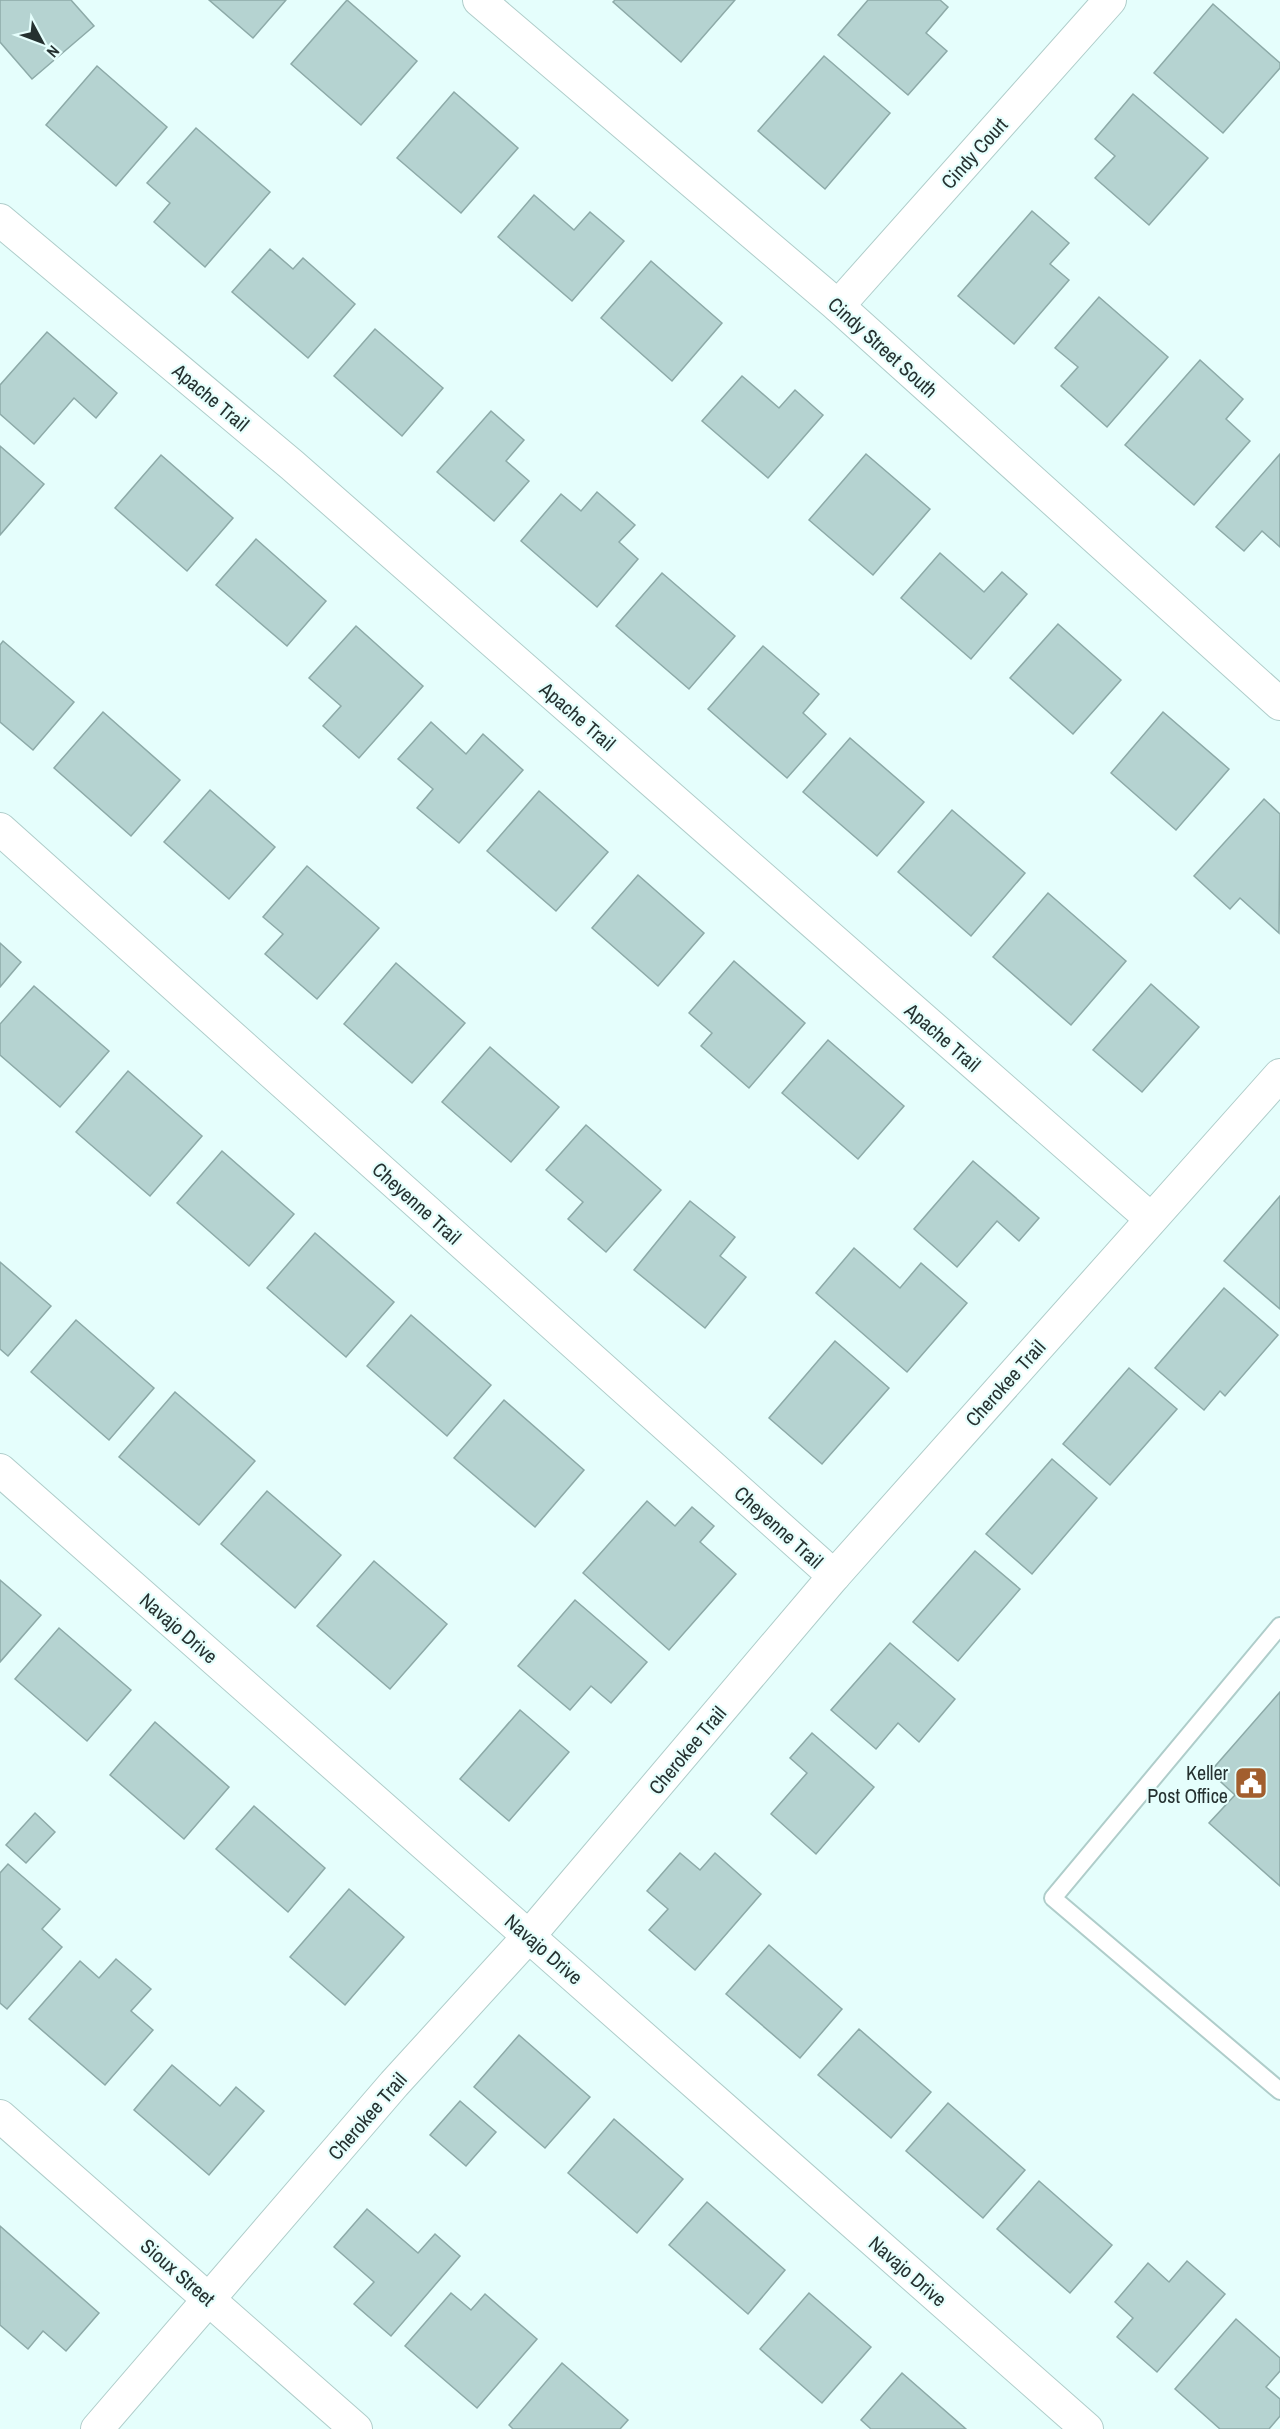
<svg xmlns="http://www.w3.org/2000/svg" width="1280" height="2429" font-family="'Archivo Narrow',sans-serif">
<rect width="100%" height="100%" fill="#e5fefc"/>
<g fill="#b5d3d1" stroke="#8daaa8" stroke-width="1.5">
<polygon points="0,0 71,0 94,26 32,79 0,42"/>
<polygon points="209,0 286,0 253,38"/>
<polygon points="347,0 417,61 361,125 291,64"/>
<polygon points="615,0 735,0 681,62 613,2"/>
<polygon points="868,0 940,0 948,7 926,33 947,51 908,95 838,35"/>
<polygon points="1213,4 1280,63 1280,68 1223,133 1154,73"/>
<polygon points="824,56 890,113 825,189 758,131"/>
<polygon points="97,66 167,127 116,186 46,125"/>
<polygon points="454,92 518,148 461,213 397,158"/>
<polygon points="1133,94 1208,158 1149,225 1095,178 1115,156 1095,139"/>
<polygon points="196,128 270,192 205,267 154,222 170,203 147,183"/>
<polygon points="534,195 574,230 590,212 624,241 572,301 498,237"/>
<polygon points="1032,211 1069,243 1050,264 1069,280 1014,344 958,296"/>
<polygon points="270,249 293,269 303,258 355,304 308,358 232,292"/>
<polygon points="651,261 722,323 672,381 601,318"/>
<polygon points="1099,297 1168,357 1107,427 1061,386 1078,367 1055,348"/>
<polygon points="375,329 443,388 402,436 334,376"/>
<polygon points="47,332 117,393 96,418 74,398 34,444 0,414 0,385"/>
<polygon points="1200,360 1243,399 1226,419 1250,441 1194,505 1125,445"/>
<polygon points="742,376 779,408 795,390 823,415 768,478 702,421"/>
<polygon points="491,411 524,440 506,461 529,481 494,521 437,472"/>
<polygon points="0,446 44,484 0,535"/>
<polygon points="866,454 930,509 873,575 809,520"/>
<polygon points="1280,454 1280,547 1262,531 1244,551 1216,527"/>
<polygon points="161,455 233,518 187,571 115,508"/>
<polygon points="597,492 635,525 619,542 638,559 597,607 521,541 561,494 581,511"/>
<polygon points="256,539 326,601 287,646 216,585"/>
<polygon points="940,553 984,592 1002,572 1027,594 971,659 901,598"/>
<polygon points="662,573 735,636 689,689 616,626"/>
<polygon points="1058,624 1121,680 1073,734 1010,678"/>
<polygon points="356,626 423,686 359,758 323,726 341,706 309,678"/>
<polygon points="3,641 74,702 33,750 0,722 0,645"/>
<polygon points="763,646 819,694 803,713 826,734 787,778 708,709"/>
<polygon points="103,712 180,780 131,836 54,768"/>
<polygon points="1163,712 1229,769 1176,830 1111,773"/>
<polygon points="431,722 466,754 483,734 523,770 459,843 417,808 433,789 398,759"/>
<polygon points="850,738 924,802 877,856 803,792"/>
<polygon points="210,790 275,847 229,899 164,842"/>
<polygon points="539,791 608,852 556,911 487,851"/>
<polygon points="1264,799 1280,814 1279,933 1240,898 1230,909 1194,876"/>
<polygon points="952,810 1025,873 971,936 898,872"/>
<polygon points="307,866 379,928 317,999 265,954 283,934 263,917"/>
<polygon points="638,875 704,933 658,986 592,928"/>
<polygon points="1048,893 1126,961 1071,1025 993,957"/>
<polygon points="0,943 21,962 0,987"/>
<polygon points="734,961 805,1023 749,1088 701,1046 712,1033 689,1013"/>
<polygon points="396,963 465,1023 412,1083 344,1024"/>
<polygon points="1151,984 1199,1027 1142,1092 1093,1050"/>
<polygon points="34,986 109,1051 60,1107 0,1055 0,1024"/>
<polygon points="828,1040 904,1106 858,1159 782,1093"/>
<polygon points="490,1047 559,1107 511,1162 442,1102"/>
<polygon points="128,1071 202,1136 150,1196 76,1132"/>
<polygon points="586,1125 661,1190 606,1252 568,1219 583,1202 546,1170"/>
<polygon points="222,1151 294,1214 249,1266 177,1203"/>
<polygon points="973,1161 1039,1218 1019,1241 997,1221 957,1267 914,1229"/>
<polygon points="1280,1196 1280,1309 1224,1261"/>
<polygon points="690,1201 735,1237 720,1256 746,1277 705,1328 634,1270"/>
<polygon points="315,1233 394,1302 346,1357 267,1288"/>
<polygon points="854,1248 900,1288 921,1263 967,1303 907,1372 816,1293"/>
<polygon points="0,1262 51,1306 8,1356 0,1349"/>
<polygon points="1224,1288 1278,1335 1225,1396 1220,1391 1204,1410 1155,1368"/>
<polygon points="411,1315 491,1385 447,1436 367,1366"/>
<polygon points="76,1320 154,1388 109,1440 31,1372"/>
<polygon points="835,1341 889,1388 822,1464 769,1418"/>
<polygon points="1129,1368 1177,1409 1110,1485 1063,1444"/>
<polygon points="175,1392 255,1461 199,1525 119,1457"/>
<polygon points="504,1400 584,1470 535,1527 454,1458"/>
<polygon points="1052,1459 1097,1498 1032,1574 986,1534"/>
<polygon points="267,1491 341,1555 295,1608 221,1544"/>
<polygon points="647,1501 675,1526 692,1507 714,1526 700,1542 736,1574 669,1650 583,1573"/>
<polygon points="975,1551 1020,1589 958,1661 913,1622"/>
<polygon points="374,1561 447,1624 390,1689 317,1626"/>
<polygon points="0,1580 41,1615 0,1662"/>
<polygon points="575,1600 647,1662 611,1703 591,1686 570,1710 518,1666"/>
<polygon points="59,1628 131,1690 87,1741 15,1679"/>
<polygon points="890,1643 955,1699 919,1742 898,1723 876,1749 831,1710"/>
<polygon points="1280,1692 1280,1886 1209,1823 1235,1795 1210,1772"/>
<polygon points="520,1710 569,1752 509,1821 460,1779"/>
<polygon points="155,1722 229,1787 184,1839 110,1775"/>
<polygon points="812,1733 874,1787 816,1854 771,1814 807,1773 790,1758"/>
<polygon points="254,1806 325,1868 288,1912 216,1849"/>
<polygon points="35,1813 55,1832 26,1863 6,1845"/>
<polygon points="680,1853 700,1870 715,1853 761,1894 695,1970 649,1930 668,1909 647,1891"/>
<polygon points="8,1864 60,1909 42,1929 62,1947 7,2009 0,2003 0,1873"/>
<polygon points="349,1889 404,1937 345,2005 290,1957"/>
<polygon points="769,1945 842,2009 800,2058 726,1994"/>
<polygon points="116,1959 151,1989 131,2011 153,2030 105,2085 29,2019 80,1961 99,1978"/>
<polygon points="859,2029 931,2092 891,2138 818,2075"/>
<polygon points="519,2035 590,2097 545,2148 474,2087"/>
<polygon points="172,2065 220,2106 236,2087 264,2111 209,2175 134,2110"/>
<polygon points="460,2101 496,2132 466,2166 430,2135"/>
<polygon points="948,2103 1025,2170 983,2218 906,2151"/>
<polygon points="614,2119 683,2179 637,2233 568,2173"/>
<polygon points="1039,2181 1112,2245 1070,2293 997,2229"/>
<polygon points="707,2202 785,2270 748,2314 669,2245"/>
<polygon points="367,2209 418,2253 435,2234 460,2256 391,2336 354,2304 374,2282 334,2247"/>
<polygon points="0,2226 99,2313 66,2351 43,2331 28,2349 0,2325"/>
<polygon points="1187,2261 1225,2294 1157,2372 1117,2337 1133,2318 1115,2302 1148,2263 1169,2282"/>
<polygon points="451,2293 471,2310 485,2294 537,2339 477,2408 405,2346"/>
<polygon points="809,2293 871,2347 822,2403 760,2349"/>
<polygon points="1236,2319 1280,2358 1280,2371 1266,2387 1280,2399 1280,2416 1269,2429 1220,2429 1175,2389"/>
<polygon points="562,2363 628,2420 620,2429 513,2429 509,2425"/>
<polygon points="902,2373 966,2429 871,2429 861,2420"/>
</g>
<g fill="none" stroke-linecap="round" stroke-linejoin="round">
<defs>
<polyline id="service" points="1280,1626 1053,1898 1280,2091"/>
<g id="minor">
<polyline points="479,0 838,306 1280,704"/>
<polyline points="0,220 292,465 1151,1219"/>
<polyline points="838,306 1110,0"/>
<polyline points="0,829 834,1576"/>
<polyline points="0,1470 1087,2429"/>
<polyline points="0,2116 356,2429"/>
<polyline points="97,2429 394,2084 529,1936 834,1576 1280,1075"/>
</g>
</defs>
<use href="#service" stroke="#afcdca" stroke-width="20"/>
<use href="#minor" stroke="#afcdca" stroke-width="34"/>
<use href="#service" stroke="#fff" stroke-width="16"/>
<use href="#minor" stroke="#fff" stroke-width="32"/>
</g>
<defs>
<symbol id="civic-square" viewBox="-11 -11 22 22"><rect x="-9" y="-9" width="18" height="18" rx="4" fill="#a25e2e" stroke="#e5fefc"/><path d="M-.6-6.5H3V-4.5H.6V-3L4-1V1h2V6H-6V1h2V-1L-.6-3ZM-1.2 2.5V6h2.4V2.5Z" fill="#fff"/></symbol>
</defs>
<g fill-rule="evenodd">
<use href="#civic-square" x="1232" y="1764" width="38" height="38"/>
</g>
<g text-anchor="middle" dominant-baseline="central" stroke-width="4.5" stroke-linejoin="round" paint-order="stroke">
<g font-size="20" fill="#253130" stroke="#e5fefc">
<text transform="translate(974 153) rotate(-48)">Cindy Court</text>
<text transform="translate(883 347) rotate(42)">Cindy Street South</text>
<text transform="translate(211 397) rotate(40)">Apache Trail</text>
<text transform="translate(578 716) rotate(41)">Apache Trail</text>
<text transform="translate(943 1037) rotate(41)">Apache Trail</text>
<text transform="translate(417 1203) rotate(42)">Cheyenne Trail</text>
<text transform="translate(1005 1383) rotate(-48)">Cherokee Trail</text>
<text transform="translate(779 1527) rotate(42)">Cheyenne Trail</text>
<text transform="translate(179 1628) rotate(41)">Navajo Drive</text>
<text transform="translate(687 1750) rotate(-50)">Cherokee Trail</text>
<text transform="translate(544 1949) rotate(41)">Navajo Drive</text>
<text transform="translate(367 2116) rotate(-49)">Cherokee Trail</text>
<text transform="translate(908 2271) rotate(41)">Navajo Drive</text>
<text transform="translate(178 2272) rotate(41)">Sioux Street</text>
</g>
<g font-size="20" fill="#253130" stroke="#e5fefc" text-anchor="end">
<text x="1228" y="1772">Keller<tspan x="1228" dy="23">Post Office</tspan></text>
</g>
</g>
<g transform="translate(42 42) rotate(131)" stroke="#e5fefc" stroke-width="4.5" paint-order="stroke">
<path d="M0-4.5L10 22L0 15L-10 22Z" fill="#253130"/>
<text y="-9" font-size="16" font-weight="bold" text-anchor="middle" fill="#253130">N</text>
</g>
</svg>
